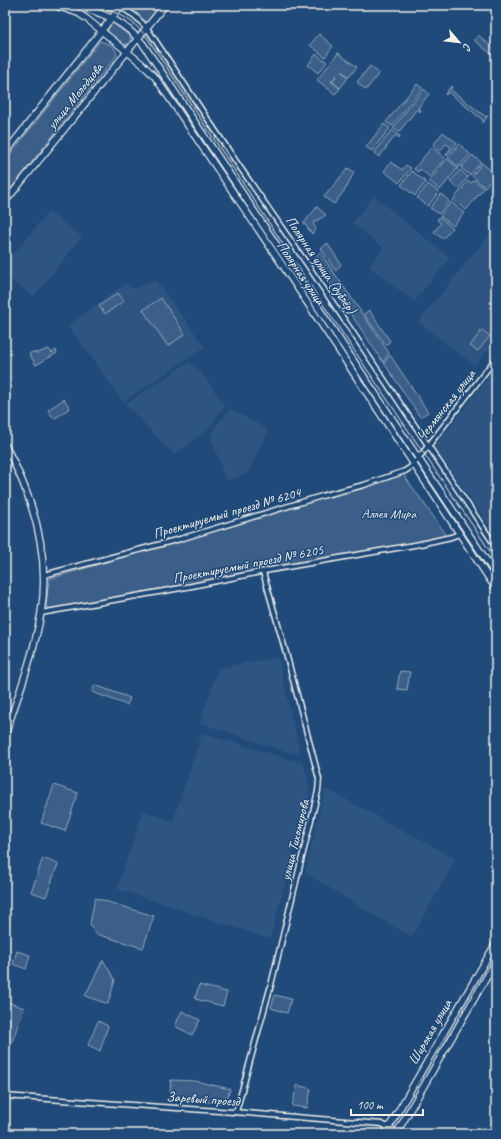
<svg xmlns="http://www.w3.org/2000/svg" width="501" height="1139" font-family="Caveat,sans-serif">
<rect width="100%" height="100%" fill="#1f4a7a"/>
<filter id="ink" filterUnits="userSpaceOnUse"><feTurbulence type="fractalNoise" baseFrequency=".025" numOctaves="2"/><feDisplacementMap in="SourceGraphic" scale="8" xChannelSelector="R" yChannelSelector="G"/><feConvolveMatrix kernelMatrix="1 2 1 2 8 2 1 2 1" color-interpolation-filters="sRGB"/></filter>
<g filter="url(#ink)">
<g fill="#2d5581">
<polygon points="374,196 450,258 414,302 369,267 383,248 352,223"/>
<polygon points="49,211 82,237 34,297 5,276 5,264"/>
<polygon points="496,226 496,341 475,366 418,322"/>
<polygon points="155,280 162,288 205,347 123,402 68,326 126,283 133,289"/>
<polygon points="189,362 201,372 225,406 206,431 174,455 125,404"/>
<polygon points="496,367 496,535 434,447"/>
<polygon points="230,409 267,429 268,432 247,474 226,481 210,434"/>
<polygon points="278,657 300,752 290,753 200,723 218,668"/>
<polygon points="202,733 303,763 310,790 270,939 117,889 143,811 173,821"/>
<polygon points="325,788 456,859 412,937 364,909 305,873"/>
</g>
<g fill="#3a5f88" stroke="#97a8b8">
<polygon points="126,5 161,5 147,22 145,22"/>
<polygon points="112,23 114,24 131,37 129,44 124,45 108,33 108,28"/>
<polygon points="319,34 333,46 325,57 310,45"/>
<polygon points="478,35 496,50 496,58 474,40"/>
<path d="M 100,41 C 109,44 115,46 117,55 L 5,196 L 5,161 Z"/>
<polygon points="338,53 357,67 349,77 340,70 348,78 340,88 332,81 337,75 331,81 340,89 335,94 317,80"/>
<polygon points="316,54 327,62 318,73 308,65"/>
<polygon points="370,66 379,73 366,90 357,82"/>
<polygon points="417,84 422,88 392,126 386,122"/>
<polygon points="451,86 452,87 450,89 486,117 488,115 483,123 483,120 448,92 446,95 445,94"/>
<polygon points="424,89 429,94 418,108 421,110 420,112 417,109 399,132 393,128"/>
<polygon points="384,124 390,128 372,151 366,147"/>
<polygon points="392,130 400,136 399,138 396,135 379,157 374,153"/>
<polygon points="443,132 457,143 447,156 446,155 451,147 446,144 440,151 433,145"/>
<polygon points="459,144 470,154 459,167 448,158"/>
<polygon points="432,147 445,158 430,177 420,169 418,172 414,169"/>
<polygon points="472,155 481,162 470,175 461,168"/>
<polygon points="447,159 458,168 440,190 429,181"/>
<polygon points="391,162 402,170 406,165 411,168 399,183 384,171"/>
<polygon points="482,163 495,174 485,187 472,176"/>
<polygon points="348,168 354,172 347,187 334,204 324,197"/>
<polygon points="460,170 468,177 459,189 450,182"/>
<polygon points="412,171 426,182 415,196 401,185"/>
<polygon points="474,180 484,188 466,210 453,200 468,181 471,183"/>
<polygon points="428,184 439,192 428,206 417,198"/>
<polygon points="441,194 449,201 439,214 430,208"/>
<polygon points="451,202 464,213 453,226 440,216"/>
<polygon points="317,207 326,215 313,223 316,229 312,234 304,223"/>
<polygon points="439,217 452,228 443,239 434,232 441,223 437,220"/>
<polygon points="327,243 341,264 336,271 321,249"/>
<polygon points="320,252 389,353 383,362 314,259"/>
<polygon points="118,293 124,301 105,314 99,306"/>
<polygon points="161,298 185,334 168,346 143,310"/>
<polygon points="369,310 390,341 386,345 364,314"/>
<polygon points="482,330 490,336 478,351 470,346"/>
<polygon points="47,349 50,350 52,353 56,350 57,353 36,365 29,354 32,352 39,353"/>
<polygon points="390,355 428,412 420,417 384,363"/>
<polygon points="64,399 70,408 54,419 48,410"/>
<polygon points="403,474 445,533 443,537 50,609 47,608 46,605 49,579"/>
<polygon points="400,671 410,672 407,690 397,689"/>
<polygon points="95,685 130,698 127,705 92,692"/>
<polygon points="54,785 78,793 65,831 41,823"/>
<polygon points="43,858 58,864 46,897 31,892"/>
<polygon points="95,898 154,916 143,948 96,934 90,924"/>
<polygon points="17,951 30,955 26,969 13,964"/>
<polygon points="103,960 115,980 108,1004 85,996"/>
<polygon points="199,985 227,992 223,1006 195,999"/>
<polygon points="275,995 291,999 287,1013 271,1008"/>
<polygon points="5,1001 24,1008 5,1062"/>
<polygon points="182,1011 200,1020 192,1035 175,1026"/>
<polygon points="98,1021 108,1026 100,1051 88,1045"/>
<polygon points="171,1080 195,1081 230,1089 226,1103 169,1100"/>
<polygon points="297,1085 311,1089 307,1108 292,1106"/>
</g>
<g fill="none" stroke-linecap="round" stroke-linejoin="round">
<defs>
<g id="street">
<polyline points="118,5 135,16 147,28 237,163 309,267 496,547"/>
<polyline points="489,565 496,560"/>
<polyline points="44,575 180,539 325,495 364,485 405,471 411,467 429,445 496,358"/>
<polyline points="41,613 192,586 270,570 420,544 451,537 459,534"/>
<polyline points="5,1096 247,1113 382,1124 397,1132"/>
<polyline points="236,1112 271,985 318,791 319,779 286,653 263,572"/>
</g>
<g id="secondary">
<polyline points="53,5 78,13 87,19 141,63 155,77 281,263 496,589"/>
<path d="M 77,5 C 105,15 123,20 143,44 L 496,575"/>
<polyline points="5,153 122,5"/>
<polyline points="5,202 165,5"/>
<path d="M 5,445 C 33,497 51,554 41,613 C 34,654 18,696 5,735"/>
<polyline points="385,1134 496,943"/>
<polyline points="396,1134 496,961"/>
</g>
</defs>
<use href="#street" stroke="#f4f1e8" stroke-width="7"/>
<use href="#secondary" stroke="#f4f1e8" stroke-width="8"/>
<use href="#street" stroke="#1f4a7a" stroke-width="4"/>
<use href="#secondary" stroke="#1f4a7a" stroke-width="5.5"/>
<path stroke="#f4f1e8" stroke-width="1" d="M 95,5 C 119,13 133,19 148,39 L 316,294 L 496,560"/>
</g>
</g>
<g text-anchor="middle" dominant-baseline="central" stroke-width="3" stroke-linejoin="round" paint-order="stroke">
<g font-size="14" fill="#f4f1e8" stroke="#1f4a7a">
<text transform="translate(75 96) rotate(-51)">улица Молодцова</text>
<text transform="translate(321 265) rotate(56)">Полярная улица (дублёр)</text>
<text transform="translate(301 273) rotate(56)">Полярная улица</text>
<text transform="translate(446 405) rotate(-52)">Чермянская улица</text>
<text transform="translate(227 513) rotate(-16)">Проектируемый проезд № 6204</text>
<text transform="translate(248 564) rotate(-11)">Проектируемый проезд № 6205</text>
<text transform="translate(295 840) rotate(-76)">улица Тихомирова</text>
<text transform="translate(430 1032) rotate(-60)">Широкая улица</text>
<text transform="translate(203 1099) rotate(4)">Заревый проезд</text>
</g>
<g font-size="14" fill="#e1e2de" stroke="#1f4a7a">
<text x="389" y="513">Аллея Мира</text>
</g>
</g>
<rect width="501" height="1139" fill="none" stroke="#1f4a7a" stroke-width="20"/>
<rect x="10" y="10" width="481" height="1119" fill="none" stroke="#f4f1e8" stroke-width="1.5" filter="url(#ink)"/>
<g transform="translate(459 42) rotate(118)" stroke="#1f4a7a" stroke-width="3" paint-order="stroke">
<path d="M0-3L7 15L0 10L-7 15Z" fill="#f4f1e8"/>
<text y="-6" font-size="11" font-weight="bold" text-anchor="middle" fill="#f4f1e8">С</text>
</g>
<path d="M351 1109v6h72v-6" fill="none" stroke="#f4f1e8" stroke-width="2"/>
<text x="357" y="1109" font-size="12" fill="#f4f1e8" stroke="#1f4a7a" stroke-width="3" paint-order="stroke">100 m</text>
</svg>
